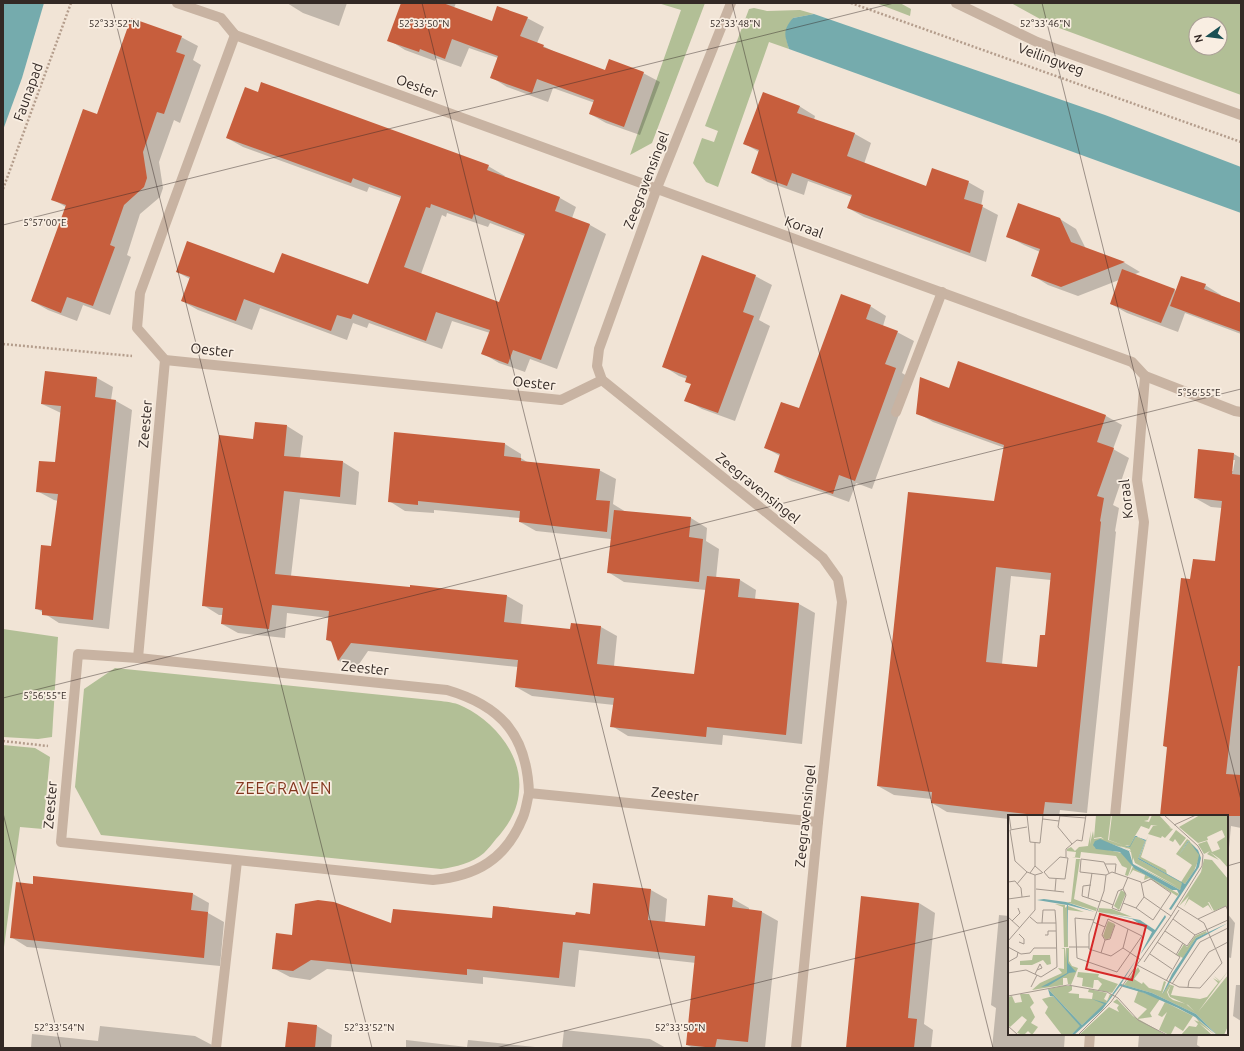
<svg xmlns="http://www.w3.org/2000/svg" width="1244" height="1051" font-family="Ubuntu,sans-serif">
<rect width="100%" height="100%" fill="#f1e4d6"/>
<g fill="#b2bf96" fill-rule="evenodd">
<polygon points="658,3 705,3 652,143 630,155 681,10"/>
<polygon points="876,3 900,3 911,9 910,16"/>
<path d="M 1011,3 L 1241,3 L 1241,95 L 1051,25 ZM 1196,24 L 1220,24 L 1220,48 L 1196,48 Z"/>
<polygon points="754,8 767,11 800,10 814,14 793,18 786,38 789,49 769,42 718,187 706,182 693,163 702,138 714,142 718,131 705,126 749,9"/>
<polygon points="3,629 58,637 52,737 38,739 3,737"/>
<path d="M 115,668 L 441,701 C 449,702 457,703 464,707 C 494,721 523,756 519,791 C 518,810 508,826 496,839 C 492,844 488,849 484,853 C 472,863 456,867 441,869 L 101,835 L 75,787 L 84,689 Z"/>
<polygon points="3,745 35,748 50,757 43,829 20,827 4,947"/>
</g>
<g fill="#75abad">
<polygon points="3,3 44,3 22,78 3,130"/>
<path d="M 814,14 L 1105,115 L 1241,167 L 1241,213 L 789,49 C 784,34 783,30 793,18 Z"/>
</g>
<g fill="#0003" fill-rule="evenodd">
<polygon points="287,3 347,3 339,26 303,13"/>
<polygon points="402,3 456,3 454,8 493,22 527,18 544,27 537,43 557,53 606,71 643,73 660,82 640,135 606,123 590,114 595,103 553,88 548,102 507,87 491,77 498,58 469,48 461,67 436,58 435,61 405,50 389,40"/>
<polygon points="181,37 198,46 193,60 201,65 180,123 174,120 159,162 163,188 160,197 140,214 127,255 131,257 110,315 83,305 77,321 48,310 32,301 66,207 52,199 97,115"/>
<polygon points="799,106 815,116 814,120 855,134 871,143 864,164 927,187 968,182 984,191 981,206 998,215 986,262 864,217 848,208 852,197 808,181 804,195 768,182 752,173 759,152 745,144"/>
<path d="M 227,138 L 488,166 L 505,176 L 504,177 L 560,198 L 576,207 L 572,218 L 590,225 L 606,234 L 557,369 L 530,359 L 525,372 L 499,363 L 482,353 L 490,333 L 452,321 L 442,349 L 369,323 L 367,328 L 353,323 L 347,340 L 260,308 L 252,330 L 198,310 L 182,301 L 190,279 L 177,272 L 275,274 L 369,286 L 401,198 L 369,187 L 367,192 L 243,147 ZM 447,213 L 488,227 L 490,223 L 525,236 L 500,304 L 421,274 L 442,215 L 446,217 Z"/>
<polygon points="1060,219 1076,229 1086,249 1125,263 1140,272 1133,275 1177,291 1205,285 1221,295 1220,296 1241,304 1241,334 1185,313 1178,332 1127,313 1111,304 1119,280 1078,296 1048,285 1032,275 1040,252 1024,245 1007,236"/>
<polygon points="755,276 772,285 759,320 770,326 735,421 702,409 686,400 692,384 687,379 679,376 663,366"/>
<polygon points="870,306 886,316 883,326 897,332 914,341 902,373 912,379 872,489 856,483 849,502 791,481 775,472 780,456 766,448 799,409"/>
<path d="M 959,363 L 1106,416 L 1122,425 L 1113,449 L 1129,458 L 1113,505 L 1119,508 L 1115,531 L 1116,532 L 1087,813 L 1060,810 L 1059,816 L 1009,816 L 1009,819 L 947,812 L 932,803 L 932,799 L 894,795 L 878,786 L 995,502 L 1005,448 L 933,422 L 918,413 L 950,389 ZM 1011,576 L 1051,580 L 1046,636 L 1038,668 L 1002,664 Z"/>
<polygon points="97,378 113,387 111,400 116,401 132,410 109,629 59,623 36,608 52,547 58,501 54,500 37,491 56,463 61,413 42,404"/>
<polygon points="256,423 287,426 303,436 300,459 343,462 359,472 356,505 300,499 291,576 411,588 411,586 507,596 523,605 521,625 571,631 601,627 617,636 614,666 695,675 706,590 624,582 608,572 611,539 536,531 520,522 520,518 434,510 434,513 405,511 389,501 505,444 521,454 521,458 527,462 599,470 616,479 613,504 626,512 691,518 707,528 706,541 719,549 716,578 740,580 756,590 755,599 799,604 815,613 802,744 723,735 722,745 628,736 612,726 614,705 532,696 516,687 518,667 368,651 355,670 339,661 333,643 327,640 329,618 287,613 285,638 238,633 222,624 223,615 219,615 203,605 254,440"/>
<path d="M 1199,451 L 1234,454 L 1241,458 L 1241,828 L 1231,826 L 1229,848 L 1227,849 L 1227,816 L 1161,816 L 1168,748 L 1164,746 L 1191,580 L 1216,562 L 1222,508 L 1211,507 L 1195,498 ZM 1233,460 L 1235,460 L 1233,471 L 1231,471 Z"/>
<polygon points="594,884 651,890 667,899 665,923 706,927 733,899 749,908 749,910 762,912 778,921 765,1048 693,1048 687,1045 696,963 579,950 575,987 483,977 483,984 327,969 310,980 290,977 273,968 293,936 392,925 591,915"/>
<polygon points="193,894 209,903 208,913 224,922 220,966 27,947 11,937"/>
<polygon points="919,903 935,913 924,1024 933,1030 931,1048 847,1048"/>
<polygon points="1227,913 1235,923 1231,958 1227,957"/>
<polygon points="999,915 1009,916 1009,1034 1065,1034 1064,1048 992,1048 996,1008 991,1005"/>
<polygon points="1236,985 1241,985 1241,1021 1233,1016"/>
<polygon points="100,1026 195,1036 212,1045 211,1048 31,1048 32,1034 98,1041"/>
<polygon points="317,1026 332,1035 331,1048 286,1048"/>
<polygon points="564,1030 650,1039 666,1048 562,1048"/>
<polygon points="1150,1034 1198,1034 1197,1045 1202,1048 1138,1048 1139,1035 1150,1036"/>
<polygon points="406,1040 467,1047 468,1040 545,1048 406,1048"/>
</g>
<g fill="#c75e3d" fill-rule="evenodd">
<polygon points="401,3 443,3 492,21 497,6 528,17 520,36 544,45 543,47 605,70 609,59 644,72 624,127 589,114 594,100 537,79 532,93 490,78 498,56 452,39 445,59 420,49 419,52 387,41"/>
<polygon points="131,18 182,36 176,52 185,55 164,114 157,112 143,152 147,178 144,187 124,205 110,245 115,247 93,306 67,297 61,313 31,301 66,205 51,200 83,109 97,114"/>
<path d="M 261,82 L 489,165 L 487,170 L 560,197 L 555,211 L 590,224 L 541,360 L 513,350 L 508,364 L 481,354 L 490,330 L 436,312 L 426,341 L 353,314 L 351,319 L 337,315 L 331,331 L 244,299 L 236,321 L 181,301 L 190,277 L 176,272 L 187,241 L 274,273 L 282,253 L 368,284 L 401,197 L 401,196 L 355,179 L 353,178 L 351,183 L 226,138 L 245,87 L 258,92 ZM 431,204 L 472,219 L 474,214 L 525,234 L 499,302 L 404,267 L 426,207 L 430,208 Z"/>
<polygon points="763,92 800,106 797,113 855,133 847,156 926,186 932,168 969,181 964,199 983,205 970,253 847,208 852,195 792,173 787,186 751,173 759,150 743,144"/>
<polygon points="1018,203 1060,218 1071,242 1125,262 1061,287 1031,276 1040,249 1006,237"/>
<polygon points="702,255 756,275 743,312 754,316 718,413 684,401 691,384 685,382 687,376 662,367"/>
<polygon points="1122,269 1175,289 1161,323 1110,304"/>
<polygon points="1181,276 1206,284 1204,289 1241,303 1241,332 1170,306"/>
<polygon points="841,294 871,305 866,319 898,331 885,364 896,368 855,481 839,475 833,494 774,472 780,454 764,448 781,402 799,408"/>
<path d="M 958,361 L 1106,415 L 1097,442 L 1114,448 L 1097,496 L 1104,498 L 1100,521 L 1101,522 L 1072,804 L 1045,802 L 1043,816 L 931,803 L 932,792 L 877,786 L 908,492 L 994,501 L 1004,445 L 916,414 L 920,377 L 949,388 ZM 996,567 L 1051,573 L 1045,635 L 1040,635 L 1037,667 L 986,662 Z"/>
<polygon points="45,371 97,377 95,397 116,400 93,620 42,615 42,610 35,609 41,545 51,546 58,494 36,492 39,461 55,462 61,406 41,404"/>
<polygon points="255,422 287,425 284,456 343,461 340,497 284,491 275,574 410,587 410,585 507,595 504,622 570,629 571,623 601,626 597,664 694,674 707,576 740,579 738,597 799,603 786,735 707,727 706,737 610,727 614,698 515,687 518,660 351,643 338,661 331,641 326,640 329,611 272,605 269,629 221,624 223,608 202,606 219,435 253,439"/>
<polygon points="394,432 505,443 504,456 521,458 521,461 600,469 596,500 610,501 607,532 519,522 520,511 418,501 418,505 388,502"/>
<polygon points="1198,449 1234,453 1232,474 1241,475 1241,666 1238,666 1226,774 1241,775 1241,816 1160,816 1167,747 1163,746 1181,578 1190,579 1193,559 1215,561 1222,501 1194,498"/>
<polygon points="614,510 691,517 689,537 703,539 699,582 607,573"/>
<polygon points="33,876 193,893 191,910 208,912 204,958 10,938 16,882 33,884"/>
<polygon points="593,883 651,889 648,920 705,926 708,895 733,898 732,907 762,911 748,1042 717,1039 715,1048 686,1045 695,956 563,942 559,978 467,969 467,975 311,960 293,971 272,969 276,933 292,935 295,904 318,900 334,902 391,923 393,909 492,918 493,906 575,915 576,912 590,914"/>
<polygon points="861,896 919,903 908,1018 917,1019 914,1048 846,1048"/>
<polygon points="288,1022 317,1025 315,1048 285,1048"/>
</g>
<g fill="none" stroke-linecap="round" stroke-linejoin="round">
<g stroke="#b49d8c" stroke-width="2.5" stroke-dasharray="2 2" stroke-linecap="butt">
<polyline points="851,3 1241,142"/>
<polyline points="3,189 71,3"/>
<polyline points="3,344 132,356"/>
<polyline points="3,741 48,746"/>
</g>
<g stroke="#c8b3a2" stroke-width="10">
<polyline points="177,3 221,18 235,35"/>
<polyline points="731,3 657,188 599,349 597,366 602,380 823,558 838,579 842,602 818,822 796,1048"/>
<polyline points="956,3 1037,42 1241,115"/>
<polyline points="1145,376 1235,411 1241,412"/>
<polyline points="602,380 561,400 165,360 137,328 140,293 235,35 1132,362 1145,376 1137,480 1144,522 1115,816"/>
<polyline points="896,412 942,292"/>
<polyline points="138,658 165,360"/>
<path d="M 529,793 C 527,736 502,706 447,690 L 138,658 L 78,654 L 61,842 L 433,880 C 477,876 506,859 523,817 C 526,810 527,801 529,793 L 818,822"/>
<polyline points="216,1048 237,861"/>
<polyline points="1089,1048 1090,1034"/>
</g>
</g>
<path fill="none" stroke="#332925" stroke-width="1" stroke-opacity="0.45" d="M 111,3 L 372,1048M 422,3 L 682,1048M 732,3 L 993,1048M 1042,3 L 1241,800M 3,225 L 894,3M 3,698 L 1241,389M 3,813 L 61,1048M 1227,866 L 1241,862M 496,1048 L 1009,920"/>
<g text-anchor="middle" dominant-baseline="central" stroke-width="3.5" stroke-linejoin="round" paint-order="stroke">
<g font-size="14" fill="#332925" stroke="#f9eee2">
<text transform="translate(1051 59) rotate(20)">Veilingweg</text>
<text transform="translate(417 86) rotate(20)">Oester</text>
<text transform="translate(28 92) rotate(-70)">Faunapad</text>
<text transform="translate(646 180) rotate(-69)">Zeegravensingel</text>
<text transform="translate(804 227) rotate(20)">Koraal</text>
<text transform="translate(212 350) rotate(6)">Oester</text>
<text transform="translate(534 383) rotate(6)">Oester</text>
<text transform="translate(145 424) rotate(-85)">Zeester</text>
<text transform="translate(758 488) rotate(39)">Zeegravensingel</text>
<text transform="translate(1126 499) rotate(-96)">Koraal</text>
<text transform="translate(365 668) rotate(6)">Zeester</text>
<text transform="translate(675 794) rotate(6)">Zeester</text>
<text transform="translate(50 805) rotate(-85)">Zeester</text>
<text transform="translate(805 816) rotate(-84)">Zeegravensingel</text>
</g>
<g font-size="16" letter-spacing="1" fill="#82351d" stroke="#f9eee2">
<text x="284" y="788">ZEEGRAVEN</text>
</g>
</g>
<g transform="translate(1008 815)">
<rect width="220" height="220" fill="#f1e4d6"/>
<path d="M 88,0 L 103,0 L 100,25 L 115,30 L 101,25 L 104,0 L 142,0 L 140,5 L 136,6 L 141,7 L 144,0 L 151,0 L 163,13 L 143,10 L 141,14 L 133,11 L 127,21 L 122,31 L 117,30 L 121,32 L 128,21 L 137,26 L 130,44 L 175,68 L 172,75 L 126,49 L 170,72 L 127,48 L 122,34 L 101,28 L 93,22 L 86,23 ZM 192,0 L 220,0 L 220,53 L 212,44 L 202,37 L 211,45 L 199,39 L 202,36 L 196,39 L 190,29 L 199,26 L 204,37 L 212,34 L 209,27 L 217,22 L 214,15 L 199,22 L 200,25 L 190,28 L 171,12 ZM 145,11 L 155,11 L 165,14 L 157,23 L 154,21 L 153,23 L 140,19 ZM 77,15 L 83,16 L 82,29 L 85,16 L 82,34 L 85,16 L 86,24 L 93,23 L 125,37 L 125,49 L 123,37 L 119,34 L 97,27 L 86,32 L 114,38 L 124,50 L 120,61 L 117,60 L 119,53 L 114,51 L 108,41 L 73,37 L 72,43 L 64,42 L 67,42 L 68,37 L 59,36 L 59,34 L 63,32 L 67,36 L 71,32 L 80,31 L 83,16 ZM 168,15 L 178,23 L 172,31 L 167,24 L 165,27 L 161,25 ZM 140,21 L 133,42 L 158,55 L 159,59 L 131,43 ZM 179,24 L 182,26 L 180,26 L 171,40 L 181,26 L 187,32 L 192,41 L 186,56 L 177,69 L 173,67 L 184,50 L 168,39 ZM 68,44 L 72,44 L 66,84 L 89,93 L 88,96 L 58,87 L 63,87 ZM 196,44 L 204,45 L 220,64 L 220,94 L 218,91 L 206,96 L 201,87 L 194,89 L 181,81 L 171,91 L 193,57 ZM 125,51 L 129,55 L 171,79 L 169,81 L 141,63 L 136,65 L 137,60 L 125,55 L 121,61 ZM 113,75 L 118,78 L 111,95 L 106,91 ZM 181,81 L 194,89 L 200,87 L 205,97 L 200,90 L 195,93 L 181,84 L 176,92 ZM 47,89 L 57,90 L 57,93 L 59,91 L 59,131 L 60,91 L 76,97 L 60,95 L 60,132 L 56,132 L 55,92 ZM 91,93 L 104,94 L 124,102 L 90,97 ZM 100,106 L 107,109 L 102,123 L 98,125 L 95,121 ZM 198,116 L 199,118 L 188,123 L 175,143 L 169,140 L 176,129 L 179,132 L 187,121 ZM 53,133 L 57,133 L 57,144 L 58,133 L 61,133 L 61,146 L 64,151 L 70,153 L 63,170 L 60,169 L 59,163 L 55,163 L 55,170 L 24,175 L 32,168 L 54,158 L 50,153 L 56,154 L 56,134 ZM 25,140 L 42,140 L 43,149 L 39,150 L 35,145 L 24,150 L 12,150 L 12,146 L 24,145 ZM 130,152 L 132,156 L 126,164 L 134,169 L 135,167 L 141,173 L 153,176 L 156,166 L 158,167 L 154,179 L 161,169 L 163,170 L 159,177 L 161,182 L 165,185 L 178,189 L 187,197 L 180,190 L 162,182 L 160,177 L 163,170 L 166,171 L 163,180 L 192,184 L 199,182 L 210,168 L 205,163 L 212,167 L 206,161 L 212,166 L 220,156 L 190,197 L 220,160 L 220,211 L 216,220 L 209,220 L 188,199 L 144,178 L 116,170 ZM 70,157 L 91,159 L 90,162 L 110,169 L 104,178 L 90,175 L 94,169 L 90,165 L 86,165 L 85,173 L 74,171 L 75,163 L 69,162 ZM 54,171 L 64,171 L 64,175 L 60,178 L 71,179 L 71,183 L 84,184 L 85,178 L 80,177 L 81,174 L 99,178 L 96,184 L 99,186 L 102,179 L 104,180 L 98,188 L 74,210 L 40,174 ZM 115,171 L 129,175 L 152,184 L 142,198 L 144,202 L 129,204 L 139,194 L 126,187 L 130,176 ZM 12,179 L 21,179 L 26,188 L 22,192 L 27,202 L 23,208 L 30,212 L 24,220 L 20,216 L 16,220 L 9,218 L 19,205 L 14,201 L 2,212 L 0,210 L 0,182 L 4,181 L 7,188 L 14,187 ZM 45,181 L 73,211 L 63,220 L 54,220 L 37,198 L 40,192 L 34,184 ZM 109,184 L 125,201 L 158,220 L 71,220 L 101,192 L 111,197 L 109,193 L 111,190 L 105,187 ZM 157,187 L 185,201 L 175,216 L 167,211 L 163,219 L 168,220 L 161,220 L 151,215 L 159,197 L 154,202 L 150,200 ZM 188,203 L 194,208 L 207,220 L 191,208 L 203,219 L 173,220 L 181,211 L 188,212 L 190,209 L 186,205 L 191,207 Z" fill="#b2bf96"/>
<path d="M 127,21 L 138,25 L 131,43 L 177,69 L 188,53 L 191,40 L 181,26 L 171,40 L 180,26 L 190,35 L 193,43 L 191,52 L 163,95 L 161,94 L 171,79 L 169,75 L 164,75 L 127,54 L 112,37 L 88,34 L 85,30 L 87,26 L 92,24 L 121,36 L 125,49 L 172,75 L 174,68 L 130,44 L 137,26 L 128,21 L 122,32 L 117,31 L 122,31 ZM 36,84 L 58,87 L 87,97 L 60,90 L 59,131 L 59,90 L 29,85 ZM 90,97 L 132,105 L 147,115 L 157,100 L 158,102 L 132,140 L 144,117 L 124,104 ZM 220,108 L 189,125 L 154,180 L 164,159 L 188,123 ZM 59,133 L 60,148 L 68,157 L 61,158 L 40,171 L 33,172 L 59,158 ZM 128,145 L 113,169 L 144,178 L 188,199 L 209,220 L 187,202 L 170,193 L 136,178 L 112,171 L 94,195 L 66,220 L 63,220 L 72,211 L 45,181 L 42,181 L 40,174 L 74,210 L 96,189 L 84,184 L 98,188 Z" fill="#75abad"/>
<path fill="none" stroke="#a5998f" stroke-width="1" d="M 1,0 L 3,14M 19,0 L 22,27 L 32,28 L 35,0M 52,0 L 50,12 L 64,29M 52,1 L 78,3M 35,4 L 51,6M 166,10 L 188,0M 2,15 L 7,46 L 19,57 L 27,60 L 34,58M 2,15 L 19,12M 27,28 L 27,51M 52,42 L 60,43 L 57,64 L 41,63 L 36,57 ZM 58,42 L 58,34 L 69,25 L 74,26 L 78,0M 97,49 L 108,49 L 107,58M 22,58 L 27,51 L 35,58M 98,60 L 72,57 L 73,44 L 96,47 L 101,58M 0,67 L 7,66 L 13,73 L 14,82M 134,68 L 143,64 L 163,78 L 145,105 L 128,93 L 136,82M 9,69 L 19,57M 83,70 L 75,71 L 74,81 L 92,87M 28,74 L 56,77M 115,74 L 110,76 L 104,93 L 112,96 L 118,80 L 115,74 L 120,62M 47,76 L 48,64M 80,83 L 84,58M 0,84 L 22,81M 93,85 L 105,90M 115,88 L 128,93M 0,102 L 12,113M 165,104 L 187,120M 190,104 L 218,91 L 220,96M 86,105 L 67,103 L 69,143 L 109,157 L 134,121 L 120,114 L 115,133M 4,106 L 12,98 L 10,93M 85,107 L 97,112M 34,108 L 35,95 L 47,95 L 48,108M 157,116 L 179,131 L 187,120 L 220,105M 11,119 L 16,124 L 16,129 L 11,127M 37,120 L 40,120 L 40,116 L 48,116M 97,125 L 102,124 L 107,110M 0,126 L 27,95 L 27,60M 149,127 L 172,142 L 158,166M 0,132 L 13,139 L 22,138 L 26,133 L 48,133M 61,132 L 81,132M 93,138 L 97,125 L 94,120 L 100,104 L 120,114M 142,139 L 164,154M 168,140 L 175,128M 133,145 L 115,133 L 103,141 L 81,134 L 81,119 L 96,76 L 98,60 L 104,57 L 133,67 L 136,82 L 163,101M 0,147 L 9,142 L 10,137M 136,147 L 171,95M 129,150 L 171,172 L 192,173 L 214,148 L 196,108 L 169,91M 0,158 L 18,155 L 33,162 L 49,152 L 48,108 L 29,108 L 22,102M 27,159 L 32,149 L 34,153 L 29,155M 164,169 L 192,127 L 220,113M 23,172 L 29,160M 180,172 L 181,166 L 201,137 L 220,127M 0,181 L 60,170 L 99,177 L 110,183 L 130,205 L 159,220M 0,211 L 10,220M 70,220 L 103,187 L 163,101 L 194,51 L 195,40 L 190,31 L 156,0"/>
<path fill="#d62828" fill-opacity="0.15" stroke="#d62828" stroke-width="2" d="M 92,99 L 138,111 L 124,165 L 78,154 Z"/>
<rect width="220" height="220" fill="none" stroke="#332925" stroke-width="2"/>
</g>
<g font-size="10" text-anchor="middle" fill="#332925" stroke="#f9eee2" stroke-width="3.5" stroke-linejoin="round" paint-order="stroke">
<text x="114" y="27">52°33'52"N</text>
<text x="424" y="27">52°33'50"N</text>
<text x="735" y="27">52°33'48"N</text>
<text x="1045" y="27">52°33'46"N</text>
<text x="45" y="226">5°57'00"E</text>
<text x="1199" y="396">5°56'55"E</text>
<text x="45" y="699">5°56'55"E</text>
<text x="59" y="1031">52°33'54"N</text>
<text x="369" y="1031">52°33'52"N</text>
<text x="680" y="1031">52°33'50"N</text>
</g>
<rect width="1244" height="1051" fill="none" stroke="#332925" stroke-width="8"/>
<g transform="translate(1208 36) rotate(256)"><circle r="19" fill="#f9eee2" stroke="#aa9f96"/>
<path d="M0-3L7 15L0 10L-7 15Z" fill="#1a5054"/>
<text y="-6" font-size="11" font-weight="bold" text-anchor="middle" fill="#332925">N</text>
</g>
</svg>
